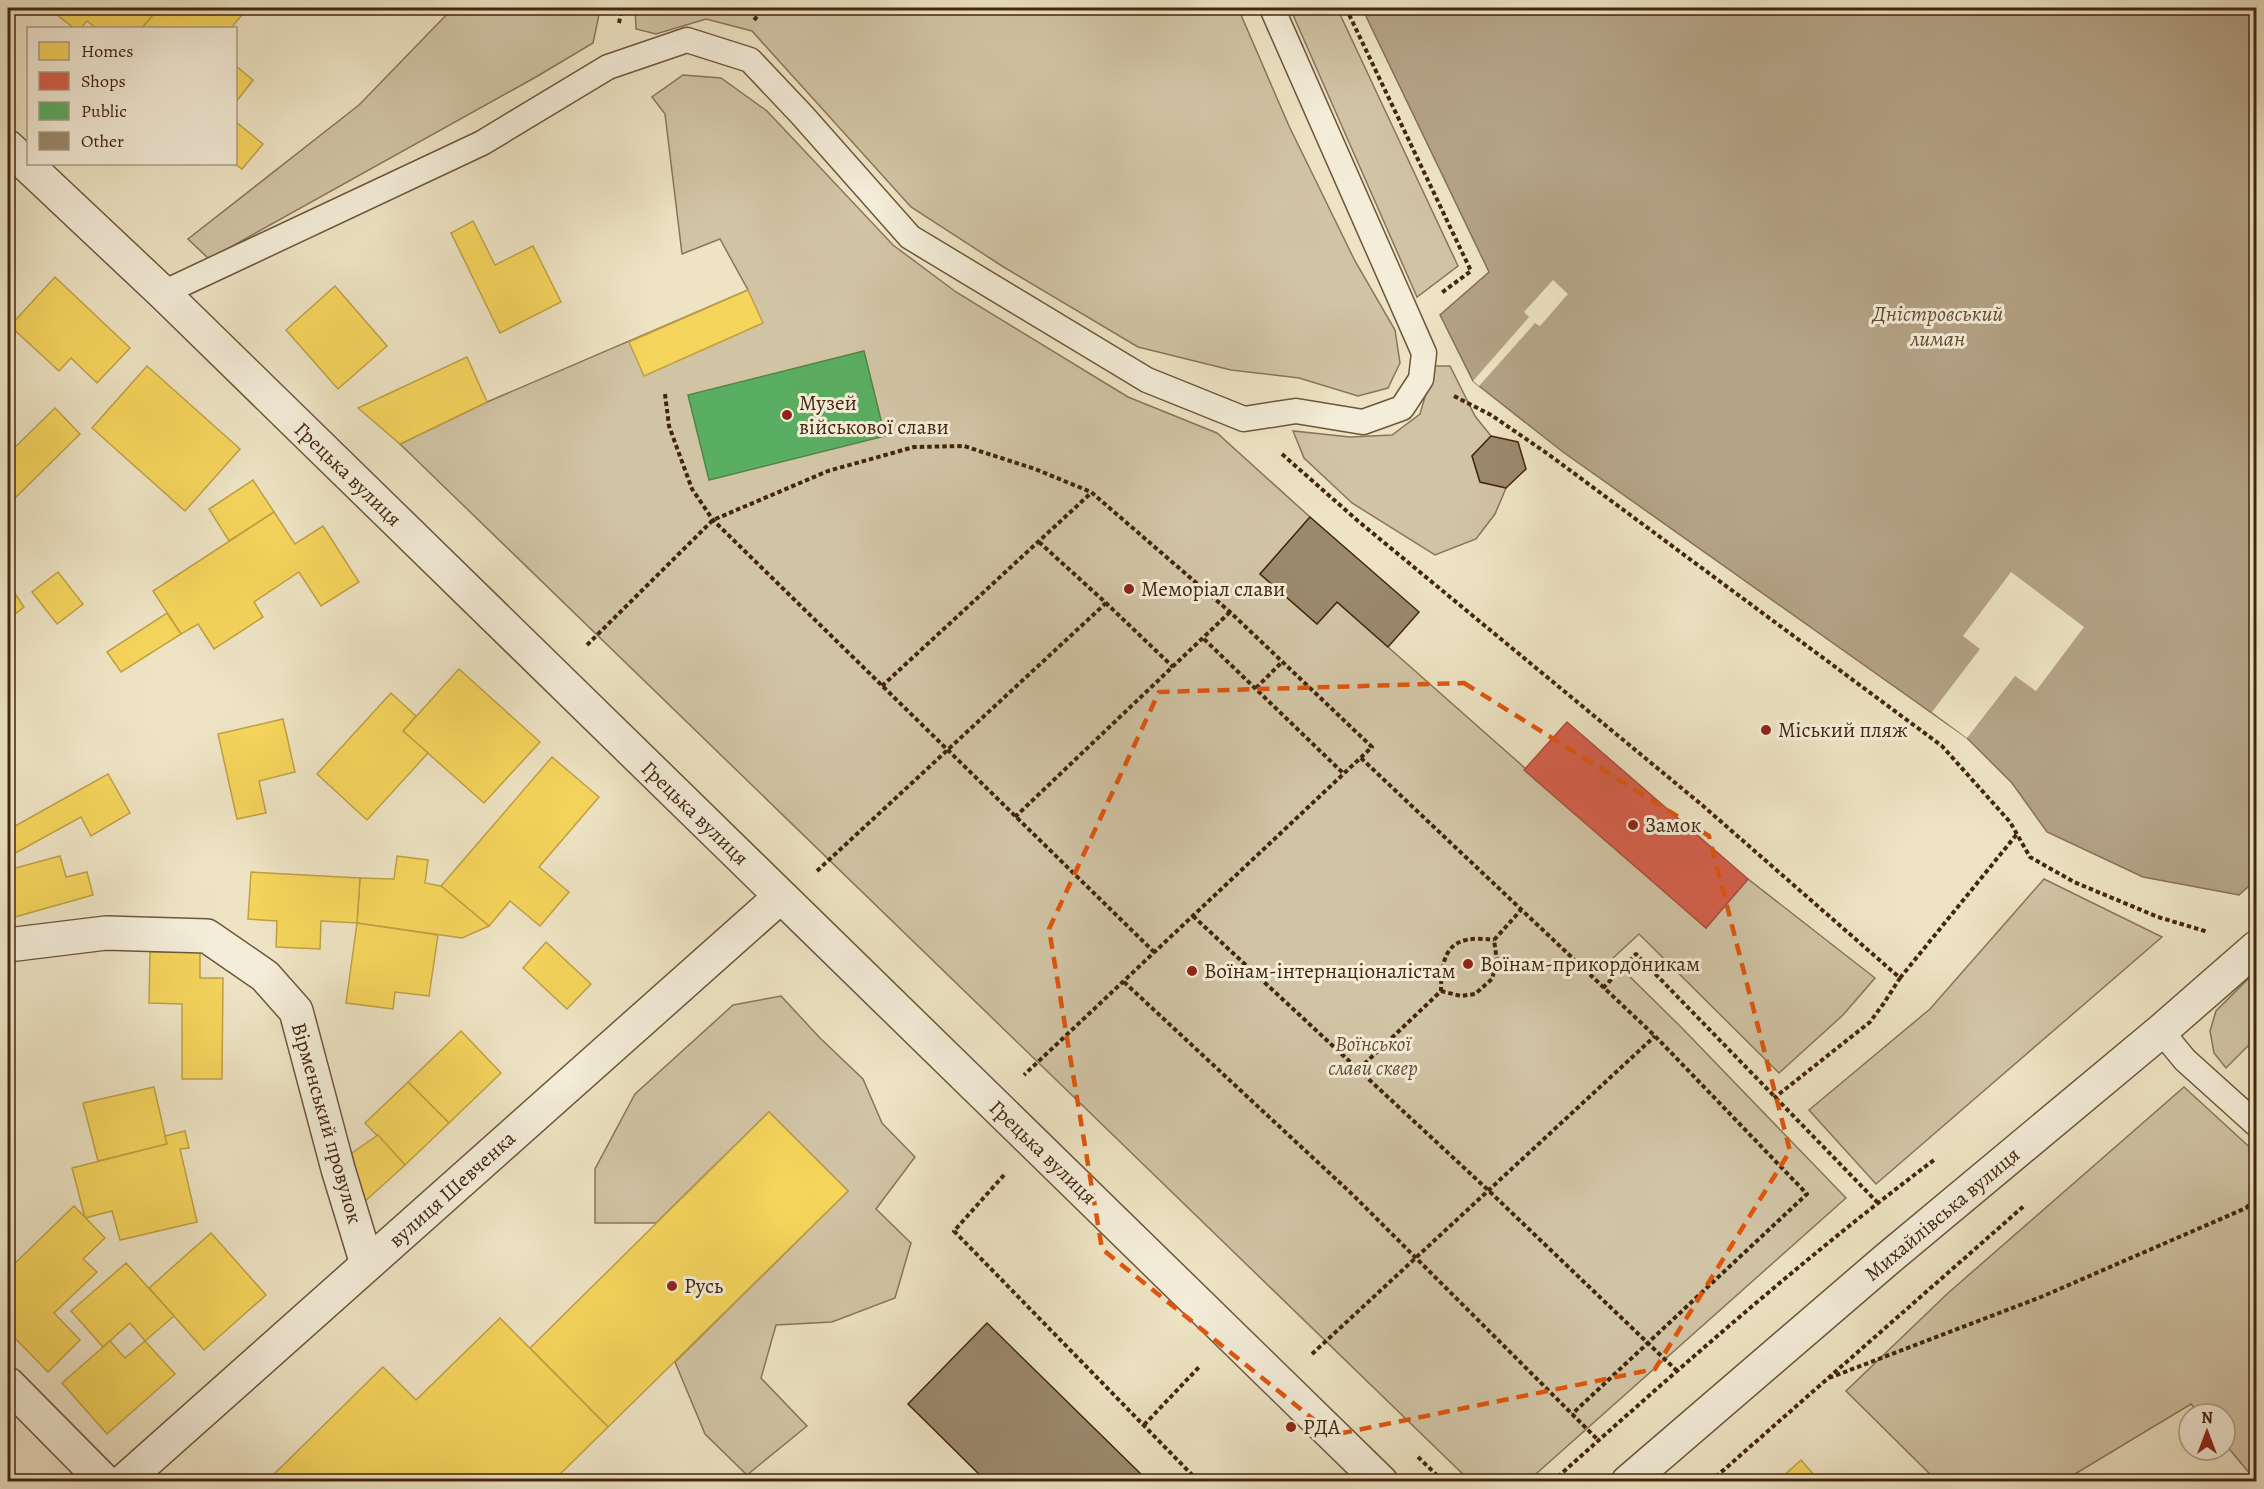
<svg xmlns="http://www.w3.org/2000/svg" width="2264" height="1489" font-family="Alegreya,serif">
<rect width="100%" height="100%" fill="#eee4c4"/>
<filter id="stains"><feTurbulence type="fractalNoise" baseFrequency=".00333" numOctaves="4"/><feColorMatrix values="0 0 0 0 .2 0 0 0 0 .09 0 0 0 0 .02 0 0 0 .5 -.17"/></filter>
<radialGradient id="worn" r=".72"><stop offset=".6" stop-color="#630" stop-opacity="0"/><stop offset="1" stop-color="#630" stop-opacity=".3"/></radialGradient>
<g fill="#d1c4a5" stroke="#8a7559" stroke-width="1.5">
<polygon points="453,8 600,8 600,10 593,43 536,77 209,259 188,239 359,105"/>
<polygon points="635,8 1238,8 1289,126 1355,261 1395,330 1400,363 1388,388 1358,396 1299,378 1231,370 1138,347 1002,266 911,207 752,31 706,19 656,34 636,29"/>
<polygon points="1290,8 1337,8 1458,266 1417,297"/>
<polygon points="683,75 721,78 767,111 893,245 956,292 1128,397 1217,433 1310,517 1260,574 1317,624 1337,602 1706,928 1748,879 1875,978 1843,1015 1779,1073 1639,934 1612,959 1682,1028 1846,1198 1528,1481 1470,1481 400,444 487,402 748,290 720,239 682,254 665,114 652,97"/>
<polygon points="1434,366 1450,366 1475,416 1491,436 1472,456 1480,482 1506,488 1495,514 1476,539 1435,555 1352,503 1304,458 1293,431 1350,437 1392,435 1420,414"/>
<polygon points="2044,879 2162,937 1876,1184 1809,1110 1930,1009"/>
<polygon points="2256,971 2256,1038 2226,1068 2214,1053 2210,1031 2216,1011"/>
<polygon points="781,996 820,1038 863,1079 882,1123 915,1157 876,1209 911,1243 895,1298 832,1322 776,1325 761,1378 807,1426 747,1475 705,1434 675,1362 848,1191 769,1112 656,1223 595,1223 595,1169 635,1094 733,1005"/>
<polygon points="2184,1087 2256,1153 2256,1265 2250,1272 2256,1278 2256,1481 2225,1444 2225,1414 2199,1414 2191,1404 2065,1480 1935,1479 1846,1391 1947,1294"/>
</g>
<polygon fill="#b4a386" stroke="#867156" stroke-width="1.5" points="1362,8 2256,8 2256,880 2239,895 2143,877 2047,832 2012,783 1967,738 1563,452 1479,386 1473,381 1440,315 1489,272"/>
<g fill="#eee4c4">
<polygon points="1553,280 1568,294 1540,326 1535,323 1479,386 1473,381 1529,317 1524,312"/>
<polygon points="2011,572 2084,627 2036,691 2015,676 1967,738 1932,712 1980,649 1963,636"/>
</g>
<g fill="#f6d55c" stroke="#c0a044" stroke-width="1.5">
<polygon points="48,8 159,8 142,28 96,28 87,21 81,28 74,28"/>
<polygon points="159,8 242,8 246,10 231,28 142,28"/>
<polygon points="236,66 253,80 236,102"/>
<polygon points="236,122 263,144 242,169 235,164"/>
<polygon points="473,221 495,265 533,246 561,302 500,333 451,233"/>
<polygon points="55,277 130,348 97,383 71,358 59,371 10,326"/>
<polygon points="335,286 387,346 338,389 286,330"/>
<polygon points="748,290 763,323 644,376 629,342"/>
<polygon points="467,357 487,402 400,444 358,408"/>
<polygon points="147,366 240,449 185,511 92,428"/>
<polygon points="55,408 80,434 8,505 8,454"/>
<polygon points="253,480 274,512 229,541 209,509"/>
<polygon points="274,512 295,544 323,526 359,582 321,606 299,572 254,602 263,617 214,649 198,624 181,634 153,591"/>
<polygon points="58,572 83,604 57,624 32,592"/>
<polygon points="8,583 24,607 8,620"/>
<polygon points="167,613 181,634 121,672 107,652"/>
<polygon points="459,669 540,742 484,803 403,731"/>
<polygon points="391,693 416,716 403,731 428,753 367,820 317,774"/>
<polygon points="283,719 295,772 259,781 266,813 237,819 218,734"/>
<polygon points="552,757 599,797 539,867 569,892 540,926 510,901 489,926 441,886"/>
<polygon points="108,774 130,813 91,836 81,817 10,856 8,851 8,830"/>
<polygon points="60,856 66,877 87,872 93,895 8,919 8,870"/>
<polygon points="397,856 428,860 425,883 441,886 489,926 462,938 357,923 360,878 394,879"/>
<polygon points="251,872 360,878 357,923 321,921 320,949 276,947 277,921 248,919"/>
<polygon points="357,923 438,935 429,996 395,992 393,1009 346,1003"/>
<polygon points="546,942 591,984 567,1009 523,968"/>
<polygon points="150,952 200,952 200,978 223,978 222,1079 182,1079 182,1004 149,1003"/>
<polygon points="461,1031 501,1073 449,1123 408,1082"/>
<polygon points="408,1082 449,1123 405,1165 365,1123"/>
<polygon points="154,1087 167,1144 98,1161 83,1103"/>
<polygon points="769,1112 848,1191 608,1427 530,1348"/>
<polygon points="185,1131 189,1148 180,1149 197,1222 120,1240 112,1211 85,1218 72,1168 167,1144 165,1136"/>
<polygon points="378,1135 405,1165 363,1203 352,1153"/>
<polygon points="74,1206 105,1238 83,1259 97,1272 54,1313 80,1340 48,1372 8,1331 8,1270"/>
<polygon points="211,1233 266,1295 204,1350 149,1288"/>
<polygon points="126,1263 174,1316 145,1341 130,1323 103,1347 71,1311"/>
<polygon points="500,1318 608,1427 552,1482 266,1482 383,1367 416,1400"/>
<polygon points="110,1341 125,1358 145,1341 175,1374 107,1434 62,1383"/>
<polygon points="1801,1460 1820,1482 1777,1482"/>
</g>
<polygon fill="#d6604d" stroke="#aa4f3a" stroke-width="1.5" points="1567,722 1748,879 1706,928 1524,770"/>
<polygon fill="#5aae61" stroke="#538548" stroke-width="1.5" points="864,351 885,436 709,480 688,395"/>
<g fill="#9b896c" stroke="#42260d" stroke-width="1.5">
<polygon points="1491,436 1518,442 1526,469 1506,488 1480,482 1472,456"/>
<polygon points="1310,517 1419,612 1388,647 1337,602 1317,624 1260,574"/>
<polygon points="987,1323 1149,1482 987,1482 908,1404"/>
</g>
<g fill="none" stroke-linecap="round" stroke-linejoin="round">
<defs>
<g id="service">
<polyline points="163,293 482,143 608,67 687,40 750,60 802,115 910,237 1147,380 1244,419 1296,411 1363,422 1402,408 1421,379 1424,353 1272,8"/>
<polyline points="2161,1031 2185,1060 2256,1124"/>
</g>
<g id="minor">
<polyline points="8,147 163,293 1381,1482"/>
<polyline points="8,945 106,933 207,936 265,976 296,1011 338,1169 367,1264"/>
<polyline points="8,1384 105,1482"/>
<polyline points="123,1482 780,897"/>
<polyline points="1628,1482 1885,1261 2161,1031 2256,948"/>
</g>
</defs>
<use href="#service" stroke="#6d563b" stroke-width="27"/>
<use href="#minor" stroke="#6d563b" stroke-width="36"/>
<g stroke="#42260d" stroke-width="4" stroke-dasharray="4.5 3" stroke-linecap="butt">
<polyline points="1346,8 1471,271 1440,294"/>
<polyline points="754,20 765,8"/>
<polyline points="619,23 622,8"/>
<polyline points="665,394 669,426 692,489 713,520 1154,952"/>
<polyline points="1454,396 1491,415 1548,454 1942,746 2010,822 2030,857 2074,882 2158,917 2208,932"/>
<polyline points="1282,454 1358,521 1702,805 1900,978 1884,1003 1870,1022 1774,1098"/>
<polyline points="1039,542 1106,603 1173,667"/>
<polyline points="1204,639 1344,774"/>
<polyline points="587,645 713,520 828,471 914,447 964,446 1035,469 1091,492 1230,612 1372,747 1024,1075"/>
<polyline points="882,686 1091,493"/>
<polyline points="1256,688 1282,662"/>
<polyline points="1361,758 1655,1036 1807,1194 1572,1414"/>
<polyline points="1015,817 1230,612"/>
<polyline points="817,871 1106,603"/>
<polyline points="1193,916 1488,1190 1676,1370"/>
<polyline points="1900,978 2017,834"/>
<polyline points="1124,982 1353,1195 1598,1440"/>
<polyline points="1603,988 1636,954 1878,1203"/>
<polyline points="1441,991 1461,996 1475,994 1492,979 1497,961 1494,940 1521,910"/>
<path d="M 1359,1069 L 1441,991 C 1441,950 1451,934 1494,940"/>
<polyline points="1004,1175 954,1231 1199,1482"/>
<polyline points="1312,1354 1655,1036"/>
<polyline points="1829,1378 2041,1297 2246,1208 2256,1198"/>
<polyline points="1144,1425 1200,1366"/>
<polyline points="1418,1457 1444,1482"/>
<polyline points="1305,1482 1310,1476"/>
<path d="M 1552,1482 C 1676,1371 1801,1260 1934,1160"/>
<polyline points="1710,1482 2025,1205"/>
</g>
<use href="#service" stroke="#f4edd9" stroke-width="24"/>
<use href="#minor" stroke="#f4edd9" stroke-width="33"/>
</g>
<path fill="none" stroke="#e0560c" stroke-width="4.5" stroke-dasharray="12 8" stroke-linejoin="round" d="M 1464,683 L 1709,836 L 1790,1151 L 1655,1369 L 1333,1435 L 1102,1249 L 1049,929 L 1159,692 Z"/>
<g fill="#8f2418" stroke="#f4edd9" stroke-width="2">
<circle cx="787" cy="415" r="6"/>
<circle cx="1129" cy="589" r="6"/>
<circle cx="1766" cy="730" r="6"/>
<circle cx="1633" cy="825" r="6"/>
<circle cx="1468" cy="964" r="6"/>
<circle cx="1192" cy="971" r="6"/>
<circle cx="672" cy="1286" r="6"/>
<circle cx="1291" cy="1427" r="6"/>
</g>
<g text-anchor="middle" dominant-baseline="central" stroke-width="6" stroke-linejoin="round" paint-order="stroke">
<g font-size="21" fill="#42260d" stroke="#f4edd9" text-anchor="start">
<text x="799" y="403">Музей<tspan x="799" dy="24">військової слави</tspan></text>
<text x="1141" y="589">Меморіал слави</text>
<text x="1778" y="730">Міський пляж</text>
<text x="1645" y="825">Замок</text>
<text x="1480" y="964">Воїнам-прикордоникам</text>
<text x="1204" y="971">Воїнам-інтернаціоналістам</text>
<text x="684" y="1286">Русь</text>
<text x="1303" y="1427">РДА</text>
</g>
<g font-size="21" fill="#42260d" stroke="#f4edd9">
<text transform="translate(348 474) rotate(44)">Грецька вулиця</text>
<text transform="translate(695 813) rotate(44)">Грецька вулиця</text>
<text transform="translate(327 1123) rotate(74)">Вірменський провулок</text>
<text transform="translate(1043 1152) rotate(44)">Грецька вулиця</text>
<text transform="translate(452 1189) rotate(-42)">вулиця Шевченка</text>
<text transform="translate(1942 1214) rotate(-40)">Михайлівська вулиця</text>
</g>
<g font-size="21" font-style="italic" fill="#664e33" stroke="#f4edd9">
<text x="1373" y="1044">Воїнської<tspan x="1373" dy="24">слави сквер</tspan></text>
</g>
<g font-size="22" font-style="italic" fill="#644c31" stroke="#f4edd9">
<text x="1938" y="314">Дністровський<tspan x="1938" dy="25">лиман</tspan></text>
</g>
</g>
<rect width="2264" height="1489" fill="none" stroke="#eee4c4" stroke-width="30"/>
<rect x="9" y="9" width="2246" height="1471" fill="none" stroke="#42260d" stroke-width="3"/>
<rect x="15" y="15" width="2234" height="1459" fill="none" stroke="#42260d" stroke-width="1.5"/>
<rect x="27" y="27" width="210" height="138" fill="#f4edd9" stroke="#ad9d87" stroke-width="1.5"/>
<rect x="39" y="42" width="30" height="18" fill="#f6d55c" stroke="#ad9d87" stroke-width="1.5"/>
<text x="81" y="57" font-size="18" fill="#42260d">Homes</text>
<rect x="39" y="72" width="30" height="18" fill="#d6604d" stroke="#ad9d87" stroke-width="1.5"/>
<text x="81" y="87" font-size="18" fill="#42260d">Shops</text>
<rect x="39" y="102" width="30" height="18" fill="#5aae61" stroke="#ad9d87" stroke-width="1.5"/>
<text x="81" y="117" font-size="18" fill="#42260d">Public</text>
<rect x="39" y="132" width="30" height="18" fill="#9b896c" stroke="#ad9d87" stroke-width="1.5"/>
<text x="81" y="147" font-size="18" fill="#42260d">Other</text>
<g transform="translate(2207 1432)"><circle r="28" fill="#f4edd9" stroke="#ad9d87" stroke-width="1.5"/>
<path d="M0-4.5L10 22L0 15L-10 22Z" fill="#8f2418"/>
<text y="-9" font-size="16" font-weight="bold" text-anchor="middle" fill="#42260d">N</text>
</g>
<rect width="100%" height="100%" filter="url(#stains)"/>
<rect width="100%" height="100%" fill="url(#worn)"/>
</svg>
